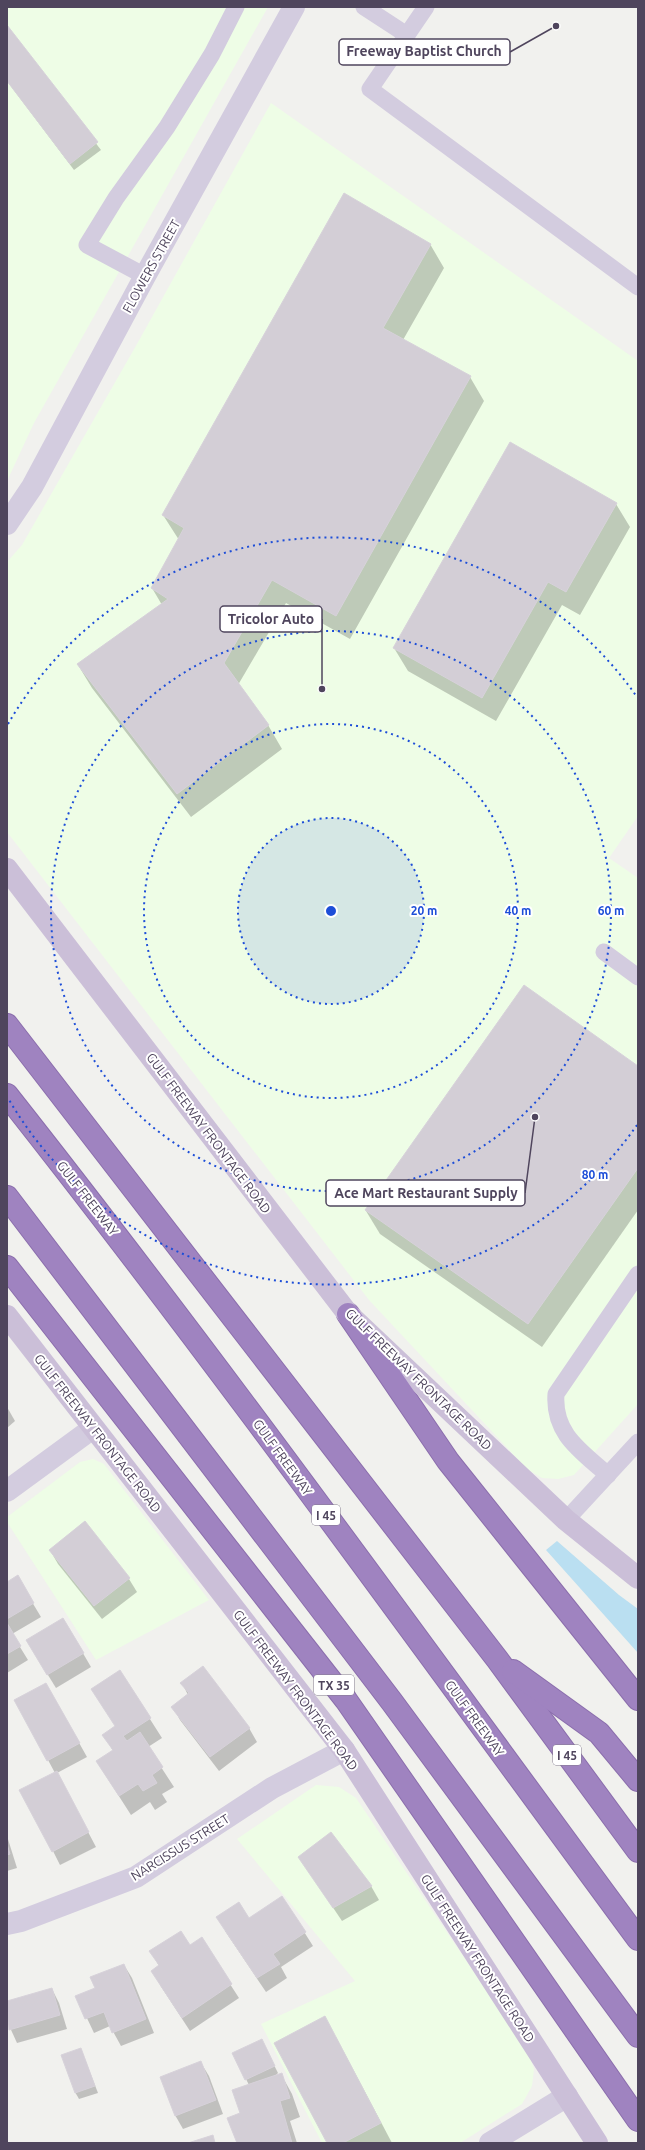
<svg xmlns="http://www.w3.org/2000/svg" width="645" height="2150" font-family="Ubuntu,sans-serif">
<rect width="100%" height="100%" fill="#f1f1ee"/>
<g fill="#eefde6">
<polygon points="7,7 268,7 34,423 7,481"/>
<polygon points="271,103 638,361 638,816 609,858 638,878 638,1404 574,1475 558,1479 542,1478 527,1469 369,1300 7,832 7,562 22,545 137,344"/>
<polygon points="93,1459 104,1464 209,1600 96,1660 7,1522 7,1517 80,1462"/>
<polygon points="316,1785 339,1787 356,1798 528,2052 534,2069 532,2086 522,2104 460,2143 322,2143 261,2024 355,1981 237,1839"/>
</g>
<polygon fill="#badff1" points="557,1541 619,1595 638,1609 638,1653 546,1550"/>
<g fill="#0003">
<polygon points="7,27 101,150 74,170 7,81"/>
<polygon points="430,244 444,268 403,340 470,377 484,401 350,639 286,603 238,685 268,725 282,749 191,817 92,688 78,665 162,605 152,588 179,540 163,515"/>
<polygon points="616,504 630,527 580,615 562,605 496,721 408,671 394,648"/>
<polygon points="638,1067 638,1210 542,1347 380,1234 366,1211"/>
<polygon points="7,1407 15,1421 7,1428"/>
<polygon points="84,1522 129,1579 137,1592 102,1619 58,1564 50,1550"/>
<polygon points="17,1577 41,1617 12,1634 28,1660 7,1673 7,1583"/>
<polygon points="63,1619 91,1667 56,1688 35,1654"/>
<polygon points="120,1672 162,1738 148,1747 174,1787 162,1794 167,1802 155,1810 150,1802 131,1815 97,1762 113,1751 104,1735 116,1727"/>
<polygon points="182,1683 249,1728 257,1742 219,1771 180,1720 173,1707 188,1695"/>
<polygon points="54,1698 87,1757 57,1773 96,1847 60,1865 53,1851 55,1773 48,1760"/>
<polygon points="7,1836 17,1868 7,1871"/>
<polygon points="299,1857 371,1886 379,1900 342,1921"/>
<polygon points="282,1897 313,1946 281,1967 287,1978 266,1992 225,1931 249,1919"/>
<polygon points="201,1939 239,1998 190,2031 160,1985 159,1966 151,1952 190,1947"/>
<polygon points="124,1965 132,1978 154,2033 121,2046 110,2026 94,2033 77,1997 96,1989"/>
<polygon points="52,1989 59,2003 67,2029 17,2043 7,2021 7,2002"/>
<polygon points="336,2037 392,2143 328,2143"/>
<polygon points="265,2047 278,2073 274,2077 281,2074 292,2094 300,2117 290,2121 297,2143 238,2143 241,2114 249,2085 246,2079"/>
<polygon points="81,2049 98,2093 79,2099 75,2092"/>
<polygon points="201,2063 209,2076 223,2114 183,2129 175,2115"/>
</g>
<g fill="#d3ced6" stroke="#d7d2da">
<polygon points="7,25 98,142 70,164 7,81"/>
<polygon points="344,193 431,244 383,328 471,376 336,616 272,580 224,663 269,725 177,794 77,664 168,599 151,588 184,528 162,515"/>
<polygon points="510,442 617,503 566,592 548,582 482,698 393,648"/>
<polygon points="524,985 638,1066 638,1168 528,1324 365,1210"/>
<polygon points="85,1521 130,1578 94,1606 49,1550"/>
<polygon points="18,1575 34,1603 7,1619 7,1582"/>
<polygon points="63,1618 84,1653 47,1675 26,1640"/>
<polygon points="7,1623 21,1646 7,1654"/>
<polygon points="203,1666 250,1728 210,1757 171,1707 189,1693 180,1683"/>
<polygon points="120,1670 151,1718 123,1736 127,1741 140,1732 163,1767 152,1775 157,1783 143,1791 138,1784 119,1796 96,1761 113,1750 102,1735 115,1726 91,1689"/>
<polygon points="46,1683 80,1743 47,1761 14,1700"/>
<polygon points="57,1771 89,1832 52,1852 19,1790"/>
<polygon points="331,1832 372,1886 333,1908 298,1857"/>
<polygon points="7,1844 10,1854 7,1855"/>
<polygon points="282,1896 306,1932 273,1954 280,1964 257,1978 216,1917 239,1902 249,1918"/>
<polygon points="181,1931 190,1945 202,1937 232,1984 182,2018 151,1971 159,1965 149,1951"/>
<polygon points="124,1964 146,2019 112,2033 104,2012 85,2019 75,1996 95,1988 90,1977"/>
<polygon points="52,1988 60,2015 9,2030 7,2001"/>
<polygon points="325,2016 381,2123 343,2143 327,2143 274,2043"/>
<polygon points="262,2039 275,2066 245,2080 232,2053"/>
<polygon points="81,2048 95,2086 75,2093 61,2055"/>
<polygon points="201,2061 216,2100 175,2116 160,2077"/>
<polygon points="282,2073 290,2098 280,2101 292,2143 237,2143 227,2118 240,2113 232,2090"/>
<polygon points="213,2135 215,2143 188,2143"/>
</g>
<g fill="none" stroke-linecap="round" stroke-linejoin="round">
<defs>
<g id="highway">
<polyline points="7,1025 497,1659 638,1851"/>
<path d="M 7,1095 C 225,1371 430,1657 638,1939"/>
<polyline points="7,1197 392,1702 638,2036"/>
<polyline points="7,1267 346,1700 638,2120"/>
<polyline points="348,1314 448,1461 638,1699"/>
<polyline points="513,1671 599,1733 638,1780"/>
</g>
</defs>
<use href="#highway" stroke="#8b6eac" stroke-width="24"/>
<g stroke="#d3ccdf" stroke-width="17">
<polyline points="364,7 407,35"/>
<polyline points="426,7 370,89 638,287"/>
<polyline points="145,276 87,245 116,198 167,127 212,54 236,7"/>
<polyline points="604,952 638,977"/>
<path d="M 608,1475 C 581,1451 553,1434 556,1394 L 638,1274"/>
<polyline points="566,1520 638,1442"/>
</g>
<g stroke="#d3ccdf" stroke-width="22">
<polyline points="7,524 32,487 145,276 294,7"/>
<polyline points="7,1491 93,1428"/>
<polyline points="7,1924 21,1921 136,1877 272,1788 344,1750"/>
<polyline points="490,2143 567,2096"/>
</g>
<g stroke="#cbbfd8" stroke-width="22">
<polyline points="7,869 348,1314 566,1520 638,1578"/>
<polyline points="7,1316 344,1750 597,2143"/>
</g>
<use href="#highway" stroke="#9f83c0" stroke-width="22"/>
</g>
<circle cx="331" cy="911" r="93" fill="#1d4ed8" fill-opacity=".12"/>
<g fill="none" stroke="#1d4ed8" stroke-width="2" stroke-dasharray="2 4">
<circle cx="331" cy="911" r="93"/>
<circle cx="331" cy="911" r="187"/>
<circle cx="331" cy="911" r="280"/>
<path d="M637 1125A373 373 0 0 1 8 1098M8 724A373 373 0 0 1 637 697"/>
</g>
<g text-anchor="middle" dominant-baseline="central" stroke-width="4" stroke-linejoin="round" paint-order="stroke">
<g fill="#fff" stroke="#847d8e" stroke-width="1">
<rect x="312" y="1505" width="28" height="20" rx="3"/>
<rect x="314" y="1675" width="40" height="20" rx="3"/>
<rect x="553" y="1745" width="28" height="20" rx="3"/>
</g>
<g font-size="12" font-weight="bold" fill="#4f455d">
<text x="326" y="1515">I 45</text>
<text x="334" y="1685">TX 35</text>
<text x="567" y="1755">I 45</text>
</g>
<g font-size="13" fill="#4f455d" stroke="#fff">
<text transform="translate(151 266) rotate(-61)">FLOWERS STREET</text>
<text transform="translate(209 1133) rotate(53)">GULF FREEWAY FRONTAGE ROAD</text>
<text transform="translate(88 1198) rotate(52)">GULF FREEWAY</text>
<text transform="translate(419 1379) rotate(44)">GULF FREEWAY FRONTAGE ROAD</text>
<text transform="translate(98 1433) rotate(52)">GULF FREEWAY FRONTAGE ROAD</text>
<text transform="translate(283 1457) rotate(54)">GULF FREEWAY</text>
<text transform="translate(296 1690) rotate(53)">GULF FREEWAY FRONTAGE ROAD</text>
<text transform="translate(475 1718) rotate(54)">GULF FREEWAY</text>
<text transform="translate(180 1847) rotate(-32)">NARCISSUS STREET</text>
<text transform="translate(478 1958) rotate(57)">GULF FREEWAY FRONTAGE ROAD</text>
</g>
</g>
<circle cx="331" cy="911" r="6" fill="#1d4ed8" stroke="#fff" stroke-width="2"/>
<g font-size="12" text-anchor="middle" font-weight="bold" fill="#1d4ed8" stroke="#fff" stroke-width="4" stroke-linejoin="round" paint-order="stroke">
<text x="424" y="915">20 m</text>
<text x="518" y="915">40 m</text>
<text x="611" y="915">60 m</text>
<text x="595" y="1179">80 m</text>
</g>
<path fill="none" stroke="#4f455d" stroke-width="1.5" d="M556 26L510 52M322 689L322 619M535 1117L525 1193"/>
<g fill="#4f455d" stroke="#fff" stroke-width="1.5">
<circle cx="556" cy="26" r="4"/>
<circle cx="322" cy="689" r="4"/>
<circle cx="535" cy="1117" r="4"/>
</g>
<g fill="#fff" stroke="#4f455d" stroke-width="1.5">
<rect x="339" y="39" width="171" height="26" rx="4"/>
<rect x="220" y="606" width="102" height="26" rx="4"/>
<rect x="326" y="1180" width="199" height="26" rx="4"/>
</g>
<g font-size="14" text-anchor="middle" font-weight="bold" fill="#4f455d">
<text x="424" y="56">Freeway Baptist Church</text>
<text x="271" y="624">Tricolor Auto</text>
<text x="426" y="1198">Ace Mart Restaurant Supply</text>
</g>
<rect width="645" height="2150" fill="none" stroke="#4f455d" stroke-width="16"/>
</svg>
